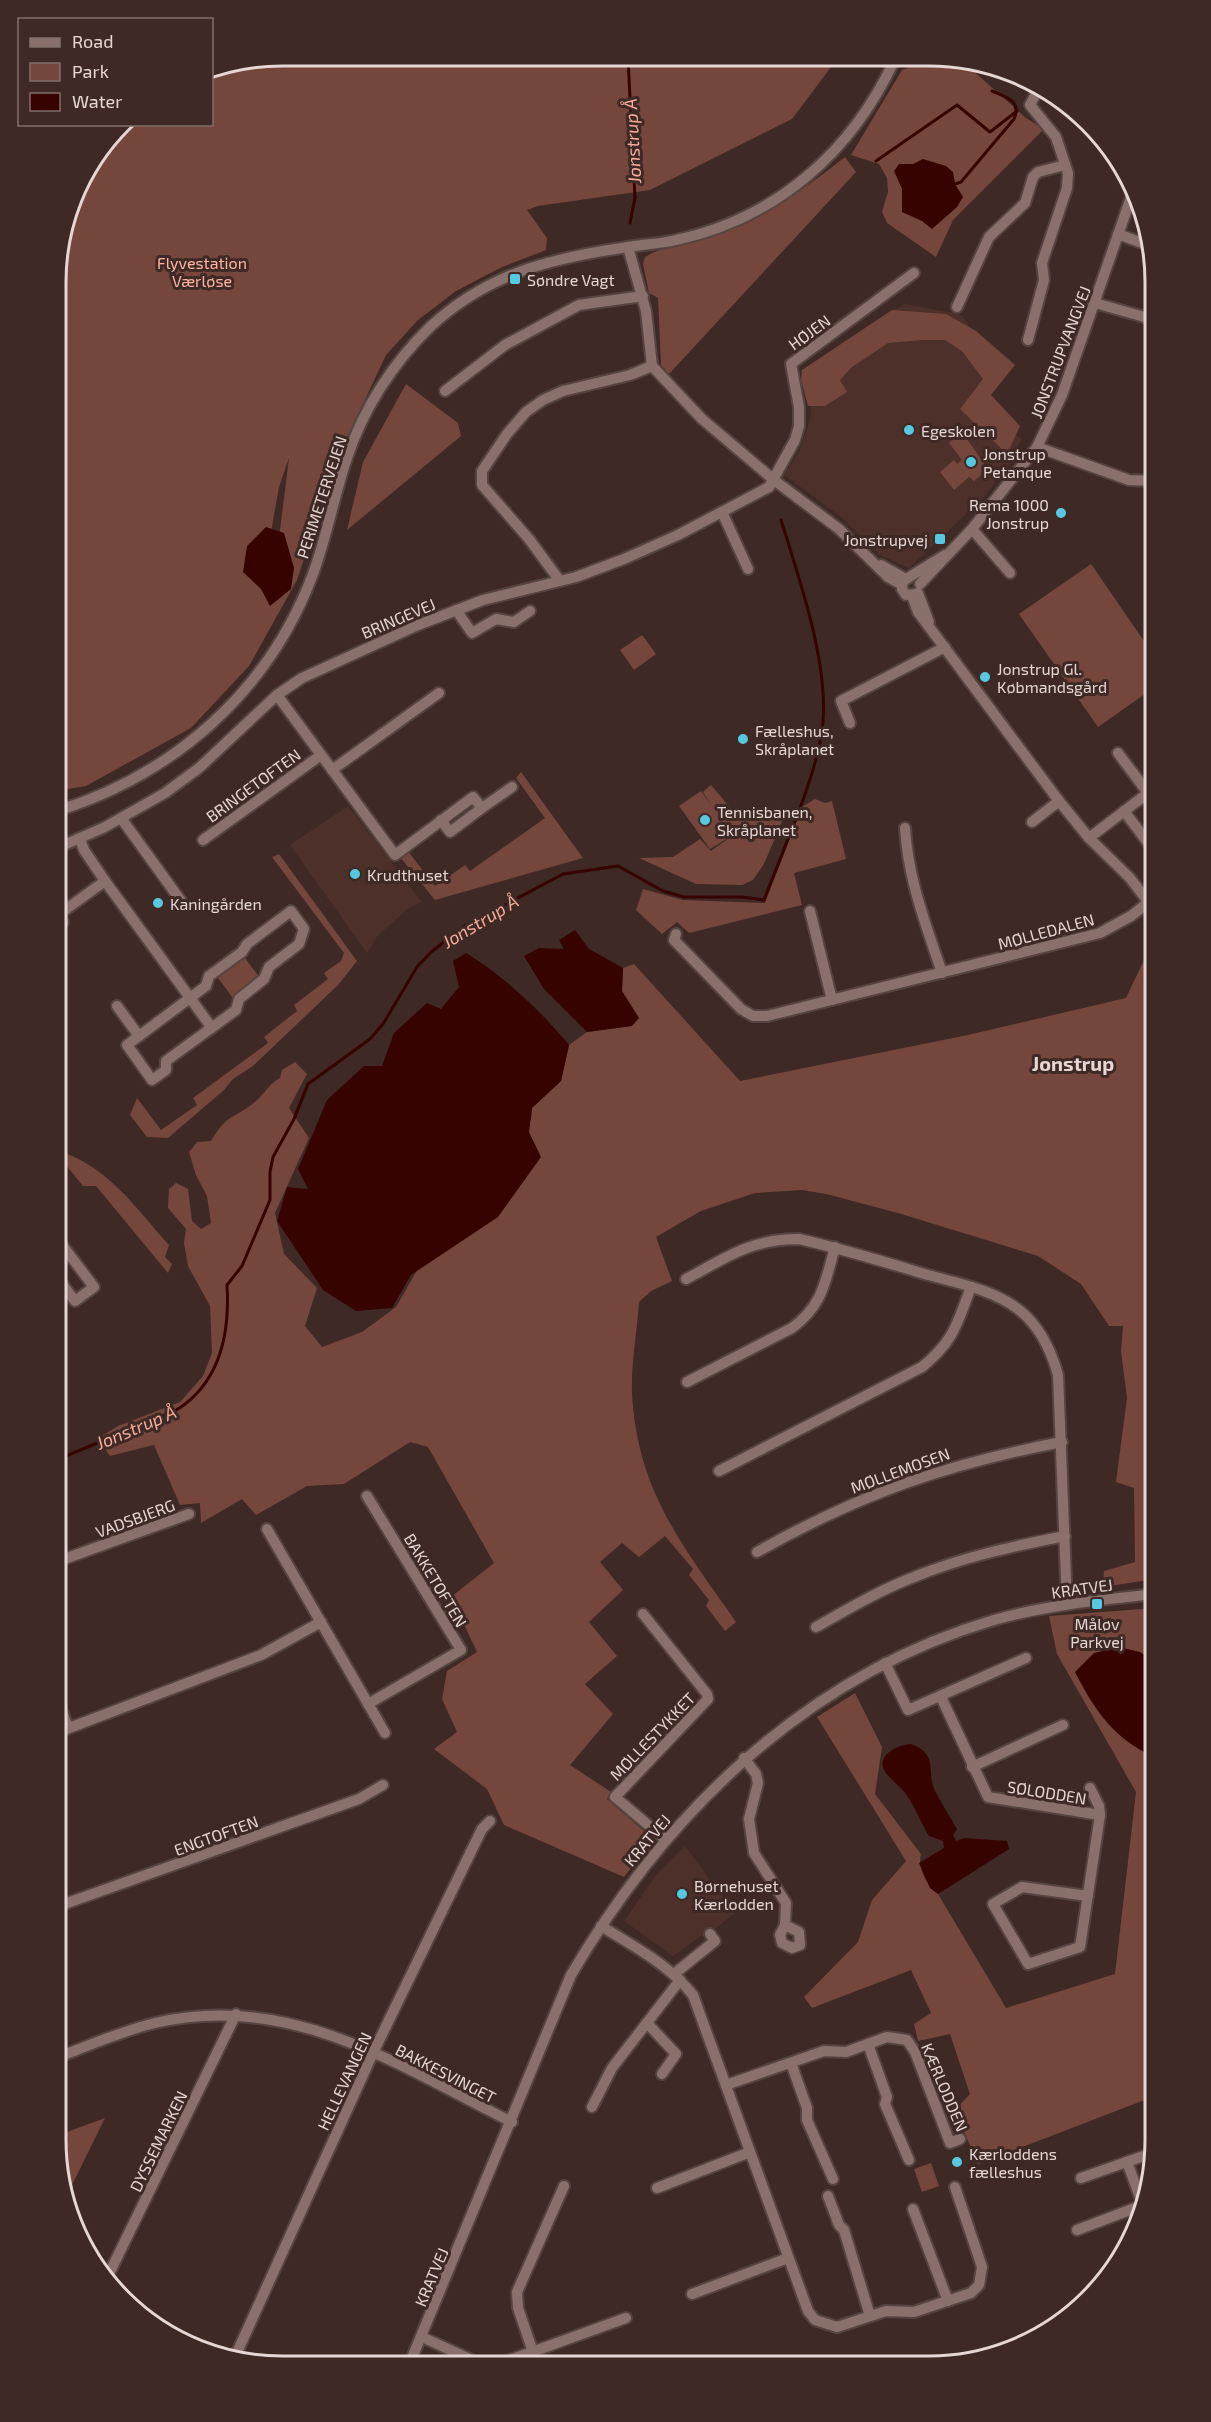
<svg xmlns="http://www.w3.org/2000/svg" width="1211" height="2422" font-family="'Exo 2',sans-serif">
<rect width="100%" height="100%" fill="#3e2924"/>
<g fill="#4c3029">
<polygon points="904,304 960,314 1007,373 984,397 1021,440 1010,464 983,498 909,568 880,555 841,517 784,475 800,450 810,419 814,367"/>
<polygon points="348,806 422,902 408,909 378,935 367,953 290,845"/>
<polygon points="685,1846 735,1913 704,1938 701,1936 673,1956 624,1921 656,1875"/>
</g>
<g fill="#75473c" fill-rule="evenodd">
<path d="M 282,56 L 837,59 L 792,119 L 650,190 L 538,206 L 527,210 L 547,238 L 546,250 L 500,268 L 456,291 L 418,320 L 386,355 L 339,455 L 297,580 L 249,666 L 191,728 L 86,786 L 57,791 L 57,253 L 79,181 L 123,125 L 212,124 L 212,69 ZM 289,458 L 276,562 L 264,571 L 279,487 Z"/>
<polygon points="929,60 961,60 1026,118 1044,129 953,220 936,257 887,223 882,212 888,192 887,178 879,164 851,155 902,70"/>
<path d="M 845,157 L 856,172 L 669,374 L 661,365 L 658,298 L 649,293 L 643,264 L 645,257 C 664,245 690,245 711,237 C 764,217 801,192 845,157 Z"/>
<polygon points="892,310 946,314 976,331 1015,365 991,395 1020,426 1007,454 960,409 983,379 962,351 945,340 923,340 888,343 852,367 840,380 847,392 825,406 808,406 801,380 802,370"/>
<polygon points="406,384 458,423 461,436 347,530 363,462"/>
<polygon points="962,432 988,469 974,481 969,477 954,490 940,472 954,460 957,464 962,460 949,443"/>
<polygon points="1091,564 1155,657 1155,687 1098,727 1019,614"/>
<polygon points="642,635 656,654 634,670 620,650"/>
<polygon points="521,772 583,858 435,900 400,857 407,850 435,886 465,865 470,871 545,818 516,778"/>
<polygon points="711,785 733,811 788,807 764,864 753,880 742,885 696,884 639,858 673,857 700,839 711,851 733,835 710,849 679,806 701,791 711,805 703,792"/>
<polygon points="815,799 825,803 832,801 846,859 794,873 802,905 689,933 677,922 662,934 636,910 643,889 683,900 765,903 802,807"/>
<polygon points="279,854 357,961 338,985 253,1066 233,1079 224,1090 168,1138 147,1137 130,1115 137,1098 161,1130 197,1105 193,1098 268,1043 264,1037 297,1011 294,1005 328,979 324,973 341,961 344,953 272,857"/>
<path d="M 1155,954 L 1155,1579 L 1103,1587 L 1104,1571 L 1135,1562 L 1134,1488 L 1116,1482 L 1127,1398 L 1121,1351 L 1123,1326 L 1109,1326 L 1081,1284 L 1038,1256 L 898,1213 L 826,1194 L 802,1190 L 755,1193 L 701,1211 L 656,1237 L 672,1281 L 651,1291 L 639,1302 C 637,1332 631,1363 632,1393 C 637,1491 683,1546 736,1622 L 725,1631 L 706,1606 L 709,1600 L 689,1575 L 693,1569 L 665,1536 L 639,1557 L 622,1543 L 600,1562 L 623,1590 L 589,1622 L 617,1656 L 585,1684 L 613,1714 L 570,1765 L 611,1792 L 607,1799 L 653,1839 L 624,1877 L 504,1825 L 487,1789 L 434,1749 L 457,1732 L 442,1699 L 447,1671 L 477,1652 L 451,1597 L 494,1563 L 428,1447 L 410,1442 L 344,1484 L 307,1486 L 256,1515 L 242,1499 L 201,1523 L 200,1503 L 180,1505 L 154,1445 L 110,1456 L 97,1439 L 118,1426 L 180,1402 L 203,1376 L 212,1353 L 210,1306 L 188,1266 L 184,1243 L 186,1229 L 168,1208 L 169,1189 L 176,1183 L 188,1189 L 192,1221 L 201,1229 L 211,1223 L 207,1196 L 196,1175 L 189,1152 L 197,1142 L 211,1141 C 228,1112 235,1119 256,1101 C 265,1093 270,1083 280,1078 L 282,1070 L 295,1062 L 307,1074 L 289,1108 L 309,1138 L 275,1213 L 284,1254 L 317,1288 L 305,1326 L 322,1347 L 362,1332 L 396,1307 L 424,1258 L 531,1120 L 532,1108 L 561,1081 L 569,1045 L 587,1032 L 632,1026 L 622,991 L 623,968 L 634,964 L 740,1081 L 968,1035 L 1126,998 L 1146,956 Z"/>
<polygon points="245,958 260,978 233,998 218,978"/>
<path d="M 56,1150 C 108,1166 134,1206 169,1245 L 165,1257 L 172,1264 L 168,1273 L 96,1186 L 83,1186 L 66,1165 L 56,1166 Z"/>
<path d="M 1155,1608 L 1155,2102 L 1142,2101 L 978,2164 L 955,2110 L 970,2094 L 950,2034 L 918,2041 L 914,2024 L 931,2013 L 911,1970 L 812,2008 L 804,1997 L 858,1942 L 872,1900 L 906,1861 L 817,1717 L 855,1693 L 882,1747 L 875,1794 L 921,1854 C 917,1868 927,1886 938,1894 L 1006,2008 L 1115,1974 L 1136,1792 L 1057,1654 L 1049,1616 Z"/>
<polygon points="105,2118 65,2199 56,2136"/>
<polygon points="931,2163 939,2186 922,2192 914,2169"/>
</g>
<g fill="#360300">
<polygon points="923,159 946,166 953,172 955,184 963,197 957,207 932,229 922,221 902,212 902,189 894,171 899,164 913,164"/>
<polygon points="266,527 284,533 294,568 291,589 270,606 261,589 243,572 247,546"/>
<polygon points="575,930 589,949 623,968 622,991 639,1018 632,1026 587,1032 544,989 524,956 539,948 564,949 559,940"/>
<path d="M 466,953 C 506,978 539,1009 569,1045 L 561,1081 L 532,1108 L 529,1132 L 541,1157 L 498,1217 L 411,1275 L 392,1308 L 356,1311 L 323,1290 L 277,1221 L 287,1187 L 308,1189 L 298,1169 L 327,1100 L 364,1066 L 382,1066 L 394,1033 L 427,1003 L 441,1009 L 459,987 L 453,961 Z"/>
<path d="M 1119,1647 L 1140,1652 L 1155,1662 L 1155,1744 L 1146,1753 C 1111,1735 1093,1707 1075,1672 L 1094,1653 Z"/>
<path d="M 911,1744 C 939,1754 926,1772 935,1791 C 942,1804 950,1817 957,1829 L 953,1835 L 956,1841 L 964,1838 L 1007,1841 L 1009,1849 L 938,1894 L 930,1888 L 919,1863 L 944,1848 L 943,1841 L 929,1836 C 921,1823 915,1807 906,1794 C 900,1786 892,1781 886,1773 C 874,1756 897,1745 911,1744 Z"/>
</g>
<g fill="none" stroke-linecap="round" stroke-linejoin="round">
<g stroke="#360300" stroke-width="3">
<polyline points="628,58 635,198 630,223"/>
<polyline points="876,161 957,105 990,132 1017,111"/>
<path d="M 955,184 L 961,182 L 1014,119 C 1022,101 1006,97 992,91"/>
<path d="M 56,1460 L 173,1412 C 220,1385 230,1335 227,1285 L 242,1266 L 270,1200 L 270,1172 L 273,1157 L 294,1119 L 308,1084 L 370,1039 L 383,1024 L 417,967 L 431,952 L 465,926 L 563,874 L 618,866 L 663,891 L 684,897 L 742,897 L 764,900 C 783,849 818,775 823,722 C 828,661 799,578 781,520"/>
</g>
<defs>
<g id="minor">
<polyline points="1118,234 1150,246"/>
<polyline points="628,247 646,311 652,366 702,419 774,480 839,529 888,577 902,585"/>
<polyline points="1095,303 1155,320"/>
<polyline points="957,307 989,237 1025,203 1033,177 1038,172 1065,165"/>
<polyline points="1028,340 1044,280 1042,263 1067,188 1068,173 1056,137 1030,105 1040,86"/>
<polyline points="445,391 505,345 579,305 643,296"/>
<polyline points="1037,447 1129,480 1155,481"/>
<polyline points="722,512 748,569"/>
<polyline points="972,529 1010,573"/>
<polyline points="881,565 906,579"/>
<polyline points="560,581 529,539 482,485 482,471 507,434 526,412 543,400 563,391 630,375 652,366"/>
<polyline points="920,584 972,529 1037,447 1062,395 1134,189"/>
<polyline points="918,593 929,622"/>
<polyline points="917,594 906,595 902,589 903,581 945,555"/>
<polyline points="912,596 918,612 1059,801 1089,838 1130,878 1155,911"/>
<polyline points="456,610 472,633 496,619 514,622 530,611"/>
<polyline points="277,695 395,855 473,797 482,808 512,787"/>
<polyline points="850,723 841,701 945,647"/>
<polyline points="332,770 439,693"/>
<path d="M 57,811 C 175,774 269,691 313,574 C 327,536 334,496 347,458 C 363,409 393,363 430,327 C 488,273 552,258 628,247 C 644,244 660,244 676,240 C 777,218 852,152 895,59"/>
<polyline points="1124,811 1155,852"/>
<polyline points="121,818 181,901"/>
<polyline points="441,820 450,832 482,808"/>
<polyline points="1032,822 1059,801"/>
<path d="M 905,828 C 908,879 926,925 942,973"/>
<polyline points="1089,838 1148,793 1118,753"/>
<polyline points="80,839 84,850 105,881 212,1028"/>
<polyline points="203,840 321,755"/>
<polyline points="57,848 105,827 165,793 199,768 277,695 302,678 418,625 483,600 576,577 624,559 678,535 769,487 795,440 799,426 799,407 791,364 914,273"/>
<polygon points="291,911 304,929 299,944 269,967 264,979 239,999 236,1010 166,1061 166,1070 152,1080 127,1045 206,986 209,976 242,952 247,944"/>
<polyline points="810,911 832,1000"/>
<polyline points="58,915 105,881"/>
<polyline points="57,927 63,922 57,914"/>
<polyline points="676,934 674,940 741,1009 753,1016 767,1016 1100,933 1131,916 1150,901"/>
<polyline points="117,1006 139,1036"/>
<polyline points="56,1276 75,1301 94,1287 56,1237"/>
<path d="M 686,1279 C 727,1257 751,1239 799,1239 C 843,1249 885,1262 928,1275 C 958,1283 993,1290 1018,1309 C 1039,1325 1051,1350 1058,1375 L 1067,1604"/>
<path d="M 687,1382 L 792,1328 C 823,1305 825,1282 835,1247"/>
<path d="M 719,1471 L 922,1367 C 954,1341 957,1324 971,1287"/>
<polyline points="367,1496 461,1650 368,1704"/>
<polyline points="267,1529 385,1733"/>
<path d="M 757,1552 C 860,1494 946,1464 1062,1442"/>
<polyline points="56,1562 189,1514"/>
<polyline points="643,1614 707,1694 708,1699 615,1797 666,1840"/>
<path d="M 816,1627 C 848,1609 880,1590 914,1577 C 963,1557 1014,1546 1065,1536"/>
<polyline points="885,1663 908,1710 1026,1658"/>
<polyline points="56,1695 68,1728"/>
<polyline points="941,1697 988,1797 1100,1815"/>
<polyline points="56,1733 261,1655 321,1622"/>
<polyline points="744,1758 756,1774 758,1783 749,1819 754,1853 786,1903 785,1925 780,1935 782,1943 792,1948 800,1945 799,1932 785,1925"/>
<polyline points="972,1767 1063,1725"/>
<polyline points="1088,1896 1022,1887 993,1904 1028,1964 1080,1947 1100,1815 1099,1806 1090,1788"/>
<polyline points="56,1907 359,1799 383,1785"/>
<path d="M 601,1926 C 635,1947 668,1964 693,1995 L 808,2311 L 815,2320 L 837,2327 L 886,2311 L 914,2312 L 971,2293 L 979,2285 L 982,2267 L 955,2187"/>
<polyline points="674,1974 715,1941 710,1934"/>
<polyline points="647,2023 676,2054 662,2074"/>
<polyline points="868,2044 887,2097 885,2104 909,2160"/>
<path d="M 56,2058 C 88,2046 121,2031 155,2023 C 289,1991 397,2065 512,2122"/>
<polyline points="791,2063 807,2108 807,2120 833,2179"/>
<polyline points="726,2085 824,2051 846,2052 887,2037 907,2040 915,2052 950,2143 960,2139"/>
<polyline points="592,2107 612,2068 680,1980"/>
<polyline points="1127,2162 1143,2205"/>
<polyline points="1081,2178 1155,2152"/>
<polyline points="657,2188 750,2152"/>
<polyline points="828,2196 839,2225 844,2230 870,2316"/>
<polyline points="913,2209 948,2301"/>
<polyline points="1077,2230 1143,2205"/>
<polyline points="106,2280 236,2014"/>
<polyline points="692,2294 788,2258"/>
<polyline points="422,2337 472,2360 477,2365"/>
<polyline points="533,2352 518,2308 517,2292 564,2186"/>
<polyline points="234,2359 373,2053 482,1829 490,1821"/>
<path d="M 409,2365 L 571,1975 C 668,1810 808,1675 994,1620 C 1047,1605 1101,1600 1155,1594"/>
<polyline points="496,2365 626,2318"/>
</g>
</defs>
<use href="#minor" stroke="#564441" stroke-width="14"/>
<use href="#minor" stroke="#8a706a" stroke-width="10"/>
</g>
<g fill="#56c9e1" stroke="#3e2924" stroke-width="2">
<rect x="509" y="273" width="12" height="12" rx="3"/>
<circle cx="909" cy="430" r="6"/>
<circle cx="971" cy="462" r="6"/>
<circle cx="1061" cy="513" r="6"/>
<rect x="934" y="533" width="12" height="12" rx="3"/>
<circle cx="985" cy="677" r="6"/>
<circle cx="743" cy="739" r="6"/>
<circle cx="705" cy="820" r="6"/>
<circle cx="355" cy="874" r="6"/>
<circle cx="158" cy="903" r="6"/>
<rect x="1091" y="1598" width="12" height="12" rx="3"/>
<circle cx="682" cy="1894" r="6"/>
<circle cx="957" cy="2162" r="6"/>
</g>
<g text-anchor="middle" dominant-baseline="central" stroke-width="6" stroke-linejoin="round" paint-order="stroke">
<g font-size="16" fill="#ffb5a3" stroke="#3e2924">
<text x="202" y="262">Flyvestation<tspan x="202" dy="18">Værløse</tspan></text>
</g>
<g font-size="16" fill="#e6d7d4" stroke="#3e2924" text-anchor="start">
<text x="527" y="279">Søndre Vagt</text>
<text x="921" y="430">Egeskolen</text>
<text x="983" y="453">Jonstrup<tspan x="983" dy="18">Petanque</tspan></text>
<text x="1049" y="504" text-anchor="end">Rema 1000<tspan x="1049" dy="18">Jonstrup</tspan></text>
<text x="928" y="539" text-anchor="end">Jonstrupvej</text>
<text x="997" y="668">Jonstrup Gl.<tspan x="997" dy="18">Købmandsgård</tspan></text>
<text x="755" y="730">Fælleshus,<tspan x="755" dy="18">Skråplanet</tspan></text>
<text x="717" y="811">Tennisbanen,<tspan x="717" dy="18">Skråplanet</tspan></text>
<text x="367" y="874">Krudthuset</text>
<text x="170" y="903">Kaningården</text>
<text x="1097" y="1623" text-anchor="middle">Måløv<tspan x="1097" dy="18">Parkvej</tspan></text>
<text x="694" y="1885">Børnehuset<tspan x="694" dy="18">Kærlodden</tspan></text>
<text x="969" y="2153">Kærloddens<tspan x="969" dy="18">fælleshus</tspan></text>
</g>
<g font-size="16" fill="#e6d7d4" stroke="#3e2924">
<text transform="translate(809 332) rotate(-36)">HØJEN</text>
<text transform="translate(1060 352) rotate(-69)">JONSTRUPVANGVEJ</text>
<text transform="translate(321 497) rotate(-72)">PERIMETERVEJEN</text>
<text transform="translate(398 618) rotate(-23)">BRINGEVEJ</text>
<text transform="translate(253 785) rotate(-36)">BRINGETOFTEN</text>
<text transform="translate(1046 931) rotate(-15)">MØLLEDALEN</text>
<text transform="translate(900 1470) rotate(-20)">MØLLEMOSEN</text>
<text transform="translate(135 1518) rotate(-20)">VADSBJERG</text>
<text transform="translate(436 1580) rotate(59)">BAKKETOFTEN</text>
<text transform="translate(1082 1588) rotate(-8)">KRATVEJ</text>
<text transform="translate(652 1736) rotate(-46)">MØLLESTYKKET</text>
<text transform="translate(1047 1792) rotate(9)">SØLODDEN</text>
<text transform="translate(216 1835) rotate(-20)">ENGTOFTEN</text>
<text transform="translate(647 1840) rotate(-50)">KRATVEJ</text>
<text transform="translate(446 2073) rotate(27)">BAKKESVINGET</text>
<text transform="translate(344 2081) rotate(-65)">HELLEVANGEN</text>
<text transform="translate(945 2087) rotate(67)">KÆRLODDEN</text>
<text transform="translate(158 2141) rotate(-64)">DYSSEMARKEN</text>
<text transform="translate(431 2277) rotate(-67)">KRATVEJ</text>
</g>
<g font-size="18" font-style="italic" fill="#f5ac9b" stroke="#3e2924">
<text transform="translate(632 141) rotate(-93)">Jonstrup Å</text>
<text transform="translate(480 921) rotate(-31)">Jonstrup Å</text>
<text transform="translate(136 1427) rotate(-23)">Jonstrup Å</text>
</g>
<g font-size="20" font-weight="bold" fill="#e6d7d4" stroke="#3e2924">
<text x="1073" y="1063">Jonstrup</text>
</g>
</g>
<path d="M0 0H1211V2422H0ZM282 66H929A216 216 0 0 1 1145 282V2140A216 216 0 0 1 929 2356H282A216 216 0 0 1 66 2140V282A216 216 0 0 1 282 66Z" fill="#3e2924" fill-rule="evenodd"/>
<path fill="none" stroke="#e6d7d4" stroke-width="3" d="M282 66H929A216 216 0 0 1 1145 282V2140A216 216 0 0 1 929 2356H282A216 216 0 0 1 66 2140V282A216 216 0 0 1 282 66Z"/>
<rect x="18" y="18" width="195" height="108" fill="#3e2924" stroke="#816f6a" stroke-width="1.5"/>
<rect x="30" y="38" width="30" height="9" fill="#8a706a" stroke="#816f6a" stroke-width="1.5"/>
<text x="72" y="48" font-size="18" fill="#e6d7d4">Road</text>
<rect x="30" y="63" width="30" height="18" fill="#75473c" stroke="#816f6a" stroke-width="1.5"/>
<text x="72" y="78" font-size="18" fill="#e6d7d4">Park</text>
<rect x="30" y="93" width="30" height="18" fill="#360300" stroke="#816f6a" stroke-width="1.5"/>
<text x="72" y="108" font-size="18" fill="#e6d7d4">Water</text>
</svg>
